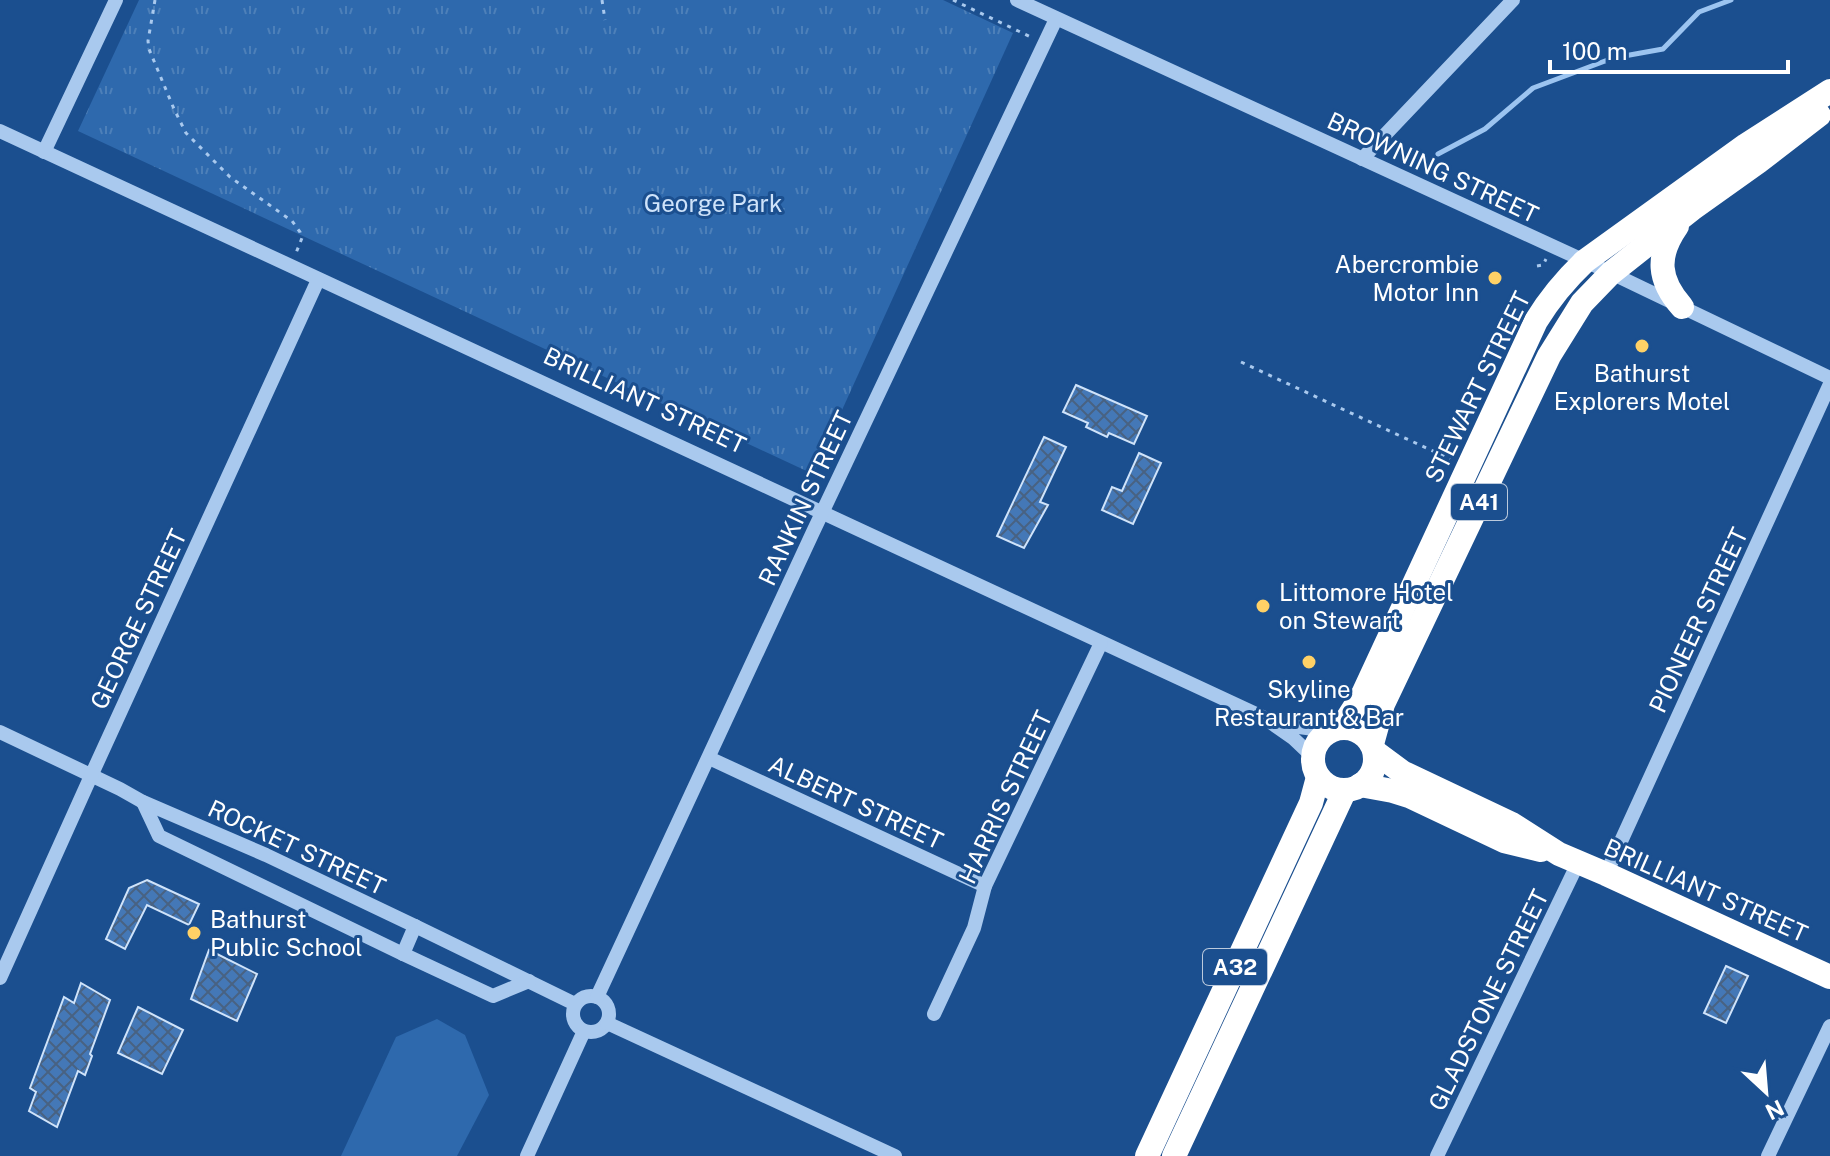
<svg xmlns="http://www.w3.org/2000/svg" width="1830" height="1156" font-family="'Public Sans',sans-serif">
<defs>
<pattern id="park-tufts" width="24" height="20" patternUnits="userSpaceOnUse" patternTransform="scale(2)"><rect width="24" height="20" fill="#2e69ad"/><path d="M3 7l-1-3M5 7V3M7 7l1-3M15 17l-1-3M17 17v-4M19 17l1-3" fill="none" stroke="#4d80b9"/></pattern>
<pattern id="building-cross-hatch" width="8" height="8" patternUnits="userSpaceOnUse" patternTransform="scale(2)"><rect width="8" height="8" fill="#4478b7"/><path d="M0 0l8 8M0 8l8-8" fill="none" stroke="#486282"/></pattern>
</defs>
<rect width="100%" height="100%" fill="#1b4f8f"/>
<polygon fill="#2e69ad" points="437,1019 465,1035 489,1095 457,1156 341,1156 396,1037"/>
<polygon fill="url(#park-tufts)" points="139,0 943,0 1013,33 813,474 78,131"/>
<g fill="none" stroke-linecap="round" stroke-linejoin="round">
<polyline stroke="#9cc4f0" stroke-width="5" points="1438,154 1485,129 1533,88 1613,58 1663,49 1699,12 1731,0"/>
</g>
<g fill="url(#building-cross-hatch)" stroke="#cfe3fa" stroke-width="2">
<polygon points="1076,385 1147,416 1134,444 1109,433 1107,437 1086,427 1088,423 1063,412"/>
<polygon points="1044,437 1066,447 1040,502 1048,505 1024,548 997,536"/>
<polygon points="1139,453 1161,463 1133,524 1102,510 1112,487 1122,491"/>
<polygon points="147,880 199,904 189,925 147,905 125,949 106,939 129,888"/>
<polygon points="209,950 257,974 237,1021 191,999"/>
<polygon points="1726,966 1748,976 1726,1023 1704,1013"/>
<polygon points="81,983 110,1000 90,1054 92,1056 85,1075 78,1071 57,1127 29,1111 36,1092 30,1088 64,997 74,1003"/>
<polygon points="138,1007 183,1030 162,1074 118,1053"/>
</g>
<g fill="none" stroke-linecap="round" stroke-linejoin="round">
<g stroke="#a9c9ee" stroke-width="3" stroke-dasharray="4 6" stroke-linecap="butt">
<polyline points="155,0 148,41 149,49 174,109 186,133 230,177 292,221 300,232 302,238 296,253"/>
<polyline points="602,0 605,20"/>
<polyline points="953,0 1033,38"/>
<polyline points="1537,266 1543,265 1546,259"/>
<polyline points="1241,362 1450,459"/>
</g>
<g stroke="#a9c9ee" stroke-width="14">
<polyline points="1017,0 1611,273 1830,378"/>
<polyline points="0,131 1267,719 1299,727 1329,731"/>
<polyline points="44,152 116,0"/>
<polyline points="1362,159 1513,0"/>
<polyline points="1273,724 1293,738 1313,757"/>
<polyline points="0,732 120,789 143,802 266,855 415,926 575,1004"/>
<polyline points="709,758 985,886"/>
<polyline points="143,802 159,836 403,954 493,996 529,981"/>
<polyline points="1606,874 1830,384"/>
<polyline points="403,954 415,926"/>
<polyline points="0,978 91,776 318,280"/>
<circle cx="591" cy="1014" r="18"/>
<polyline points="597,997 813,532 1056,19"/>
<polyline points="934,1014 974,928 985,886 1101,643"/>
<polyline points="607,1023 895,1156"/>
<polyline points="527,1156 584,1031"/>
<polyline points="1437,1156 1578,863"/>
<polyline points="1768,1156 1830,1026"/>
</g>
<g stroke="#fff" stroke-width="24">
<path d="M 1677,226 C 1656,256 1658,280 1682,307"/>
<path d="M 1342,727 L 1363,694 L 1536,321 C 1550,298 1565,280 1585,261 L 1746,145 L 1830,91"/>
<circle cx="1344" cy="759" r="31"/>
<polyline points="1372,744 1383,704 1549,356 1582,303 1611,273 1692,209 1758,162 1819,115"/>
<polyline points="1375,752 1402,772 1512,824 1559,854 1606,874 1830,977"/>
<polyline points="1360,785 1393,791 1409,796 1504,841 1541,850"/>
<polyline points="1147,1156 1311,803 1318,777"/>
<polyline points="1174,1156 1345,790"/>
</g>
</g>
<g fill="#ffd166" stroke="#1b4f8f" stroke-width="3">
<circle cx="1495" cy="278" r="8"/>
<circle cx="1642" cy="346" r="8"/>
<circle cx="1263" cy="606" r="8"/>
<circle cx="1309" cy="662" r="8"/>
<circle cx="194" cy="933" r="8"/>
</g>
<g text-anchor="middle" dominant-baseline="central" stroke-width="6" stroke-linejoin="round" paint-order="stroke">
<g fill="#1b4f8f" stroke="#bbcadd" stroke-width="2">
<rect x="1451" y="484" width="56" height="36" rx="6"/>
<rect x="1203" y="949" width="64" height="36" rx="6"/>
</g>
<g font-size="22" font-weight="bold" fill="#fff">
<text x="1479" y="502">A41</text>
<text x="1235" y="967">A32</text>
</g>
<g font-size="24" fill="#fff" stroke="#1b4f8f">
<text transform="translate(1433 167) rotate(25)">BROWNING STREET</text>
<text transform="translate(1477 387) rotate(-64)">STEWART STREET</text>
<text transform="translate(645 400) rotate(25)">BRILLIANT STREET</text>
<text transform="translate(805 498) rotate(-65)">RANKIN STREET</text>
<text transform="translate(138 619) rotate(-65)">GEORGE STREET</text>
<text transform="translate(1698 620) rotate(-65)">PIONEER STREET</text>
<text transform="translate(1005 797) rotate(-65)">HARRIS STREET</text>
<text transform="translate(856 802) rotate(25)">ALBERT STREET</text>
<text transform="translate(297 847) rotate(25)">ROCKET STREET</text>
<text transform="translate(1706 890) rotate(24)">BRILLIANT STREET</text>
<text transform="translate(1488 1000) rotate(-64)">GLADSTONE STREET</text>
</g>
<g font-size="24" fill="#cfe3fa" stroke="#1b4f8f">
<text x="713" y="203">George Park</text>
</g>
<g font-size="24" fill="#fff" stroke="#1b4f8f">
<text x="1479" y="264" text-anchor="end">Abercrombie<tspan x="1479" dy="28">Motor Inn</tspan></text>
<text x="1642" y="373">Bathurst<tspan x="1642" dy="28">Explorers Motel</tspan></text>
<text x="1279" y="592" text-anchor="start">Littomore Hotel<tspan x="1279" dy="28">on Stewart</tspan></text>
<text x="1309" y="689">Skyline<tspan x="1309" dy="28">Restaurant &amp; Bar</tspan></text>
<text x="210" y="919" text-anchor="start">Bathurst<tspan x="210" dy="28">Public School</tspan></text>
</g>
</g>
<g transform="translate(1766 1092) rotate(154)" stroke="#1b4f8f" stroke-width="6" paint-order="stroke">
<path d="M0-6L14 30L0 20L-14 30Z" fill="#ffffff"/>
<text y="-12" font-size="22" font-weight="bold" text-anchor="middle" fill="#ffffff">N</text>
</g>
<path d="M1550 60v12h238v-12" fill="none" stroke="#ffffff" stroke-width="4"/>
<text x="1562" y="60" font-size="24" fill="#ffffff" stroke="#1b4f8f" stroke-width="6" paint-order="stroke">100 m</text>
</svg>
